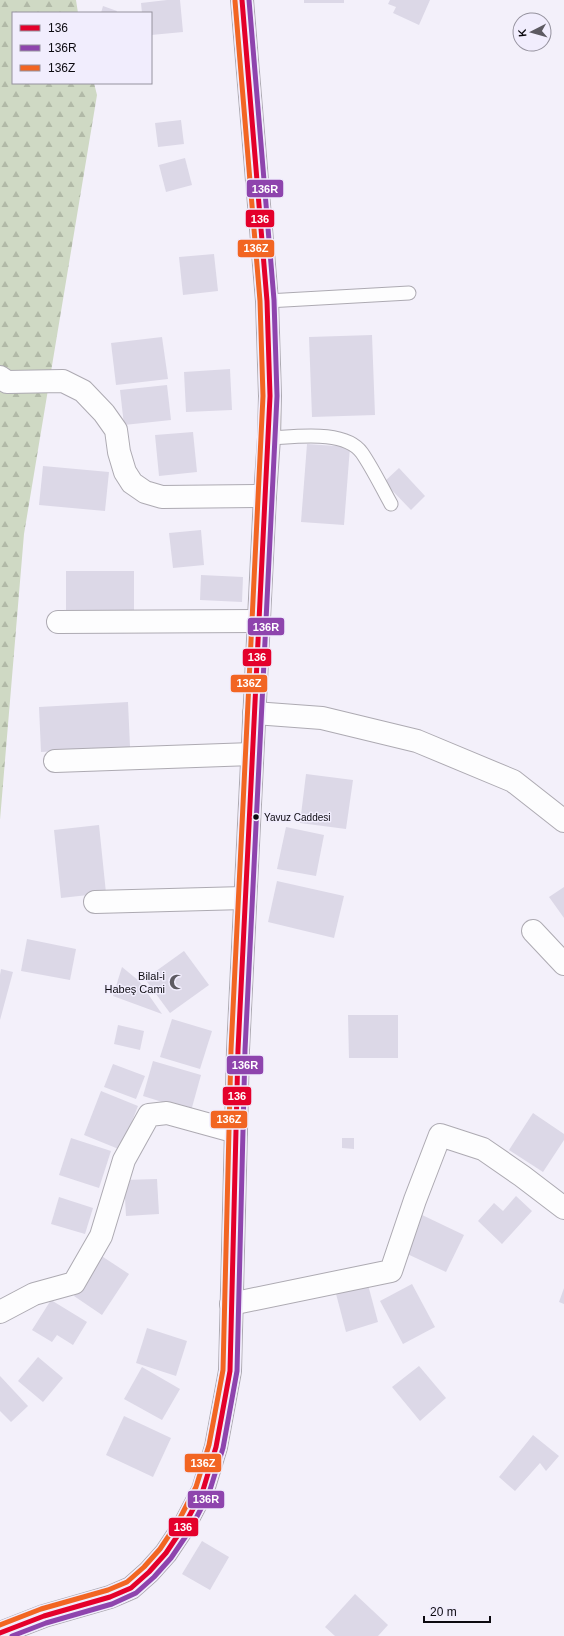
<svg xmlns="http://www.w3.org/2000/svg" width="564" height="1636" font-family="Helvetica,sans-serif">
<defs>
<pattern id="forest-firs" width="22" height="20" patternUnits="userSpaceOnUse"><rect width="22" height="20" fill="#cfd9c4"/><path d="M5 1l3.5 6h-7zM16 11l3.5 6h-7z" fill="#b1b9a7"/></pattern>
</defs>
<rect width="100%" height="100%" fill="#f3f0fa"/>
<polygon fill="url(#forest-firs)" points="0,0 76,0 78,13 13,13 13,83 94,83 97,95 24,534 0,820"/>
<g fill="#dcd8e7">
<polygon points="167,0 180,0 183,32 151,35 151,13 142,13 141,3"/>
<rect x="304" y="0" width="40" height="3"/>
<polygon points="390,0 430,0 419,25 393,13 396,7 388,4"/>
<polygon points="103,6 117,11 116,13 101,13"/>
<polygon points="181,120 184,144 158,147 155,123"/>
<polygon points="185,158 192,185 166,192 159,165"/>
<polygon points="214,254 218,291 183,295 179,257"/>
<polygon points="372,335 375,415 312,417 309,337"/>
<polygon points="162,337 168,379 116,385 111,343"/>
<polygon points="230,369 232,410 186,412 184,372"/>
<polygon points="167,385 171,420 124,425 120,390"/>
<polygon points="193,432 197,472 159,476 155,435"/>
<polygon points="307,444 350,447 344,525 301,522"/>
<polygon points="43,466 109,472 105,511 39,505"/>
<polygon points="399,468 425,496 411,510 384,482"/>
<polygon points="201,530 204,565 173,568 169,533"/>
<rect x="66" y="571" width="68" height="39"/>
<polygon points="201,575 243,577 242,602 200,600"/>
<polygon points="128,702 130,747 41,752 39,707"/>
<polygon points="306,774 353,780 346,829 300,823"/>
<polygon points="99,825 106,893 61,898 54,830"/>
<polygon points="286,827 324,835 316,876 277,869"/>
<polygon points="277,881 344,896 334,938 268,922"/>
<polygon points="564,887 564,918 549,897"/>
<polygon points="27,939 76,949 70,980 21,971"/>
<polygon points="184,951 209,985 170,1013 145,979"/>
<polygon points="122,967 139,981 162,1014 113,996"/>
<polygon points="1,969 13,972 0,1020 0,975"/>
<polygon points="348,1015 398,1015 398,1058 349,1058"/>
<polygon points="172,1019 212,1031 200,1069 160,1057"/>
<polygon points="118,1025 144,1031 140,1050 114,1044"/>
<polygon points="153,1061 201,1075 191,1111 143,1096"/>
<polygon points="113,1064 145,1076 136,1099 104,1087"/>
<polygon points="101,1091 138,1106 121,1150 84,1135"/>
<polygon points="533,1113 564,1134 564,1140 543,1172 509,1150"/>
<polygon points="71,1138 111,1151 99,1188 59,1175"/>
<polygon points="342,1138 354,1138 354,1149 342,1148"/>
<polygon points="157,1179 159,1214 126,1216 124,1180"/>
<polygon points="516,1196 532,1211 502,1244 478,1221 494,1203 503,1211"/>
<polygon points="59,1197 93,1208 85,1234 51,1224"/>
<polygon points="420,1214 464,1235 446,1272 403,1252"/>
<polygon points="100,1255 129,1274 102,1315 74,1296"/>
<polygon points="367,1281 378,1322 346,1332 335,1290"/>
<polygon points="412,1284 435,1327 403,1344 380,1301"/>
<polygon points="564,1288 564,1304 559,1302"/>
<polygon points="51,1300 87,1322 73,1345 57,1335 52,1342 32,1330"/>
<polygon points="147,1328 187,1341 176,1376 136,1363"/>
<polygon points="38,1357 63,1378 43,1402 18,1381"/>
<polygon points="419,1366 446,1398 420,1421 392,1387"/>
<polygon points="142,1367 180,1389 162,1420 124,1399"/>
<polygon points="0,1376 28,1406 11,1422 0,1411"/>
<polygon points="124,1416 171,1438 153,1477 106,1455"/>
<polygon points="533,1435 559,1456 546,1471 540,1463 515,1491 499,1477"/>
<polygon points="202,1541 229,1557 210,1590 182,1574"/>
<polygon points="355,1594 388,1625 378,1636 335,1636 325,1627"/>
</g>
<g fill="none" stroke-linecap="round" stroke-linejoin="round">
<defs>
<g id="service">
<polyline points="267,301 409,293"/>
<path d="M 269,438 C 295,437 345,429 362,453 C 373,469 382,488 391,504"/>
</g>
<g id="minor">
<polyline points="0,377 7,382 63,381 83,391 104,413 116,430 119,452 125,472 132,483 145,492 162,497 265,496"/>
<polyline points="58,622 259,621"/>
<polyline points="254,713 322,718 417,741 513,781 564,821"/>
<polyline points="55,761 252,754"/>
<polyline points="95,902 244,898"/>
<polyline points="533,931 564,964"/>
<polyline points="231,1304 391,1271 415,1200 440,1135 483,1149 522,1176 564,1208"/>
<polyline points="0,1312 34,1294 74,1283 101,1236 124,1160 149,1115 167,1113 236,1132"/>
</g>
<polyline id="secondary" points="0,1633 44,1616 110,1597 131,1588 149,1572 166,1553 184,1526 203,1490 216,1447 230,1371 238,1050 265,496 269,438 270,396 267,301 242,0"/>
</defs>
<use href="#service" stroke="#adaab2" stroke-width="15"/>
<use href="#minor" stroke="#adaab2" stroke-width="24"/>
<use href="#secondary" stroke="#adaab2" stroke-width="24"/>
<use href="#service" stroke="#fdfdfe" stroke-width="13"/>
<use href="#minor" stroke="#fdfdfe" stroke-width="22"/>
<use href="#secondary" stroke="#f6f0f2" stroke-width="22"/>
<defs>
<polyline id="bus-1" points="0,1633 44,1616 110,1597 131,1588 149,1572 166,1553 184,1526 203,1490 216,1447 230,1371 238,1050 270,396 267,301 242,0"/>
<polyline id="bus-2" points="12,1636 46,1623 112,1604 136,1593 154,1577 171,1558 190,1530 209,1493 223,1448 237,1371 245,1050 277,396 274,300 249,0"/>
<polyline id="bus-3" points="0,1625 41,1609 108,1590 127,1582 144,1567 160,1549 178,1522 196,1487 209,1445 223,1370 231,1050 263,396 260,301 235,1"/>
</defs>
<use href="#bus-1" stroke="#f1edfd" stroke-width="8"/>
<use href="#bus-2" stroke="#f1edfd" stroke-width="8"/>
<use href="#bus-3" stroke="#f1edfd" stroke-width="8"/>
<use href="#bus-1" stroke="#e4002b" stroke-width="5"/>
<use href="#bus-2" stroke="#8e44ad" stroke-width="5"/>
<use href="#bus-3" stroke="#f26522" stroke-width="5"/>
</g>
<defs>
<symbol id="mosque-bare" viewBox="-9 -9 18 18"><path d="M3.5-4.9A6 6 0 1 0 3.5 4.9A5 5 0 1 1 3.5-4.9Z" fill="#5d5a62" stroke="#f1edfd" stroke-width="2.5" paint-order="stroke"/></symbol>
</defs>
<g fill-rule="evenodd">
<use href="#mosque-bare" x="166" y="971" width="22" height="22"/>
</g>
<circle fill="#0c0a10" stroke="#f1edfd" stroke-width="1.5" cx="256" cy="817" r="3.5"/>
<g text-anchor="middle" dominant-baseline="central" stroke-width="3" stroke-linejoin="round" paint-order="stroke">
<g font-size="10" fill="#0c0a10" stroke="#f1edfd" text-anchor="start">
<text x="264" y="817">Yavuz Caddesi</text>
</g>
<g font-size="11" fill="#0c0a10" stroke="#f1edfd" text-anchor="end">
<text x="165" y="976">Bilal-i<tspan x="165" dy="13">Habeş Cami</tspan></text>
</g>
</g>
<g stroke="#f1edfd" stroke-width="1.5">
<rect x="246" y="179" width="38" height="19" rx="4" fill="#8e44ad"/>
<rect x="245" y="209" width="30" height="19" rx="4" fill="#e4002b"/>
<rect x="237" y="239" width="38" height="19" rx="4" fill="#f26522"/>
<rect x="247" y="617" width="38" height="19" rx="4" fill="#8e44ad"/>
<rect x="242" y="648" width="30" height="19" rx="4" fill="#e4002b"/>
<rect x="230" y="674" width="38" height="19" rx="4" fill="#f26522"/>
<rect x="226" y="1055" width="38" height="20" rx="4" fill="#8e44ad"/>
<rect x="222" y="1086" width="30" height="20" rx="4" fill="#e4002b"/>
<rect x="210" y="1110" width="38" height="19" rx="4" fill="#f26522"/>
<rect x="184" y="1453" width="38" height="20" rx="4" fill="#f26522"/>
<rect x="187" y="1490" width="38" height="19" rx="4" fill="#8e44ad"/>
<rect x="168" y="1517" width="31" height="20" rx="4" fill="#e4002b"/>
</g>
<g font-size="11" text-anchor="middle" font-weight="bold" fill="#fff">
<text x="265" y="193">136R</text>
<text x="260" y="223">136</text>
<text x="256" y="252">136Z</text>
<text x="266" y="631">136R</text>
<text x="257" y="661">136</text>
<text x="249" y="687">136Z</text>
<text x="245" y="1069">136R</text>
<text x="237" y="1100">136</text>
<text x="229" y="1123">136Z</text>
<text x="203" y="1467">136Z</text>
<text x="206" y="1503">136R</text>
<text x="183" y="1531">136</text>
</g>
<rect x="12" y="12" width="140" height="72" fill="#f1edfd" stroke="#95929e"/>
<rect x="20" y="25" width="20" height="6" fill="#e4002b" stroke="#95929e"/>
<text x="48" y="32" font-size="12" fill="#0c0a10">136</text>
<rect x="20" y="45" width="20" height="6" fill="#8e44ad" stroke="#95929e"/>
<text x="48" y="52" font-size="12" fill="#0c0a10">136R</text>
<rect x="20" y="65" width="20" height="6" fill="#f26522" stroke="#95929e"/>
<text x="48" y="72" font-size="12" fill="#0c0a10">136Z</text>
<g transform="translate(532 32) rotate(264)"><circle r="19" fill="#f1edfd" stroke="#95929e"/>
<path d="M0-3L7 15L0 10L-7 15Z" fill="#5d5a62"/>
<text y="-6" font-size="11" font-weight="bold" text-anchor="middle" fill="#0c0a10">K</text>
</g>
<path d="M424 1616v6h66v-6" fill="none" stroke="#0c0a10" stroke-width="2"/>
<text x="430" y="1616" font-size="12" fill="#0c0a10" stroke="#f1edfd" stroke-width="3" paint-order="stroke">20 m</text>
</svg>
